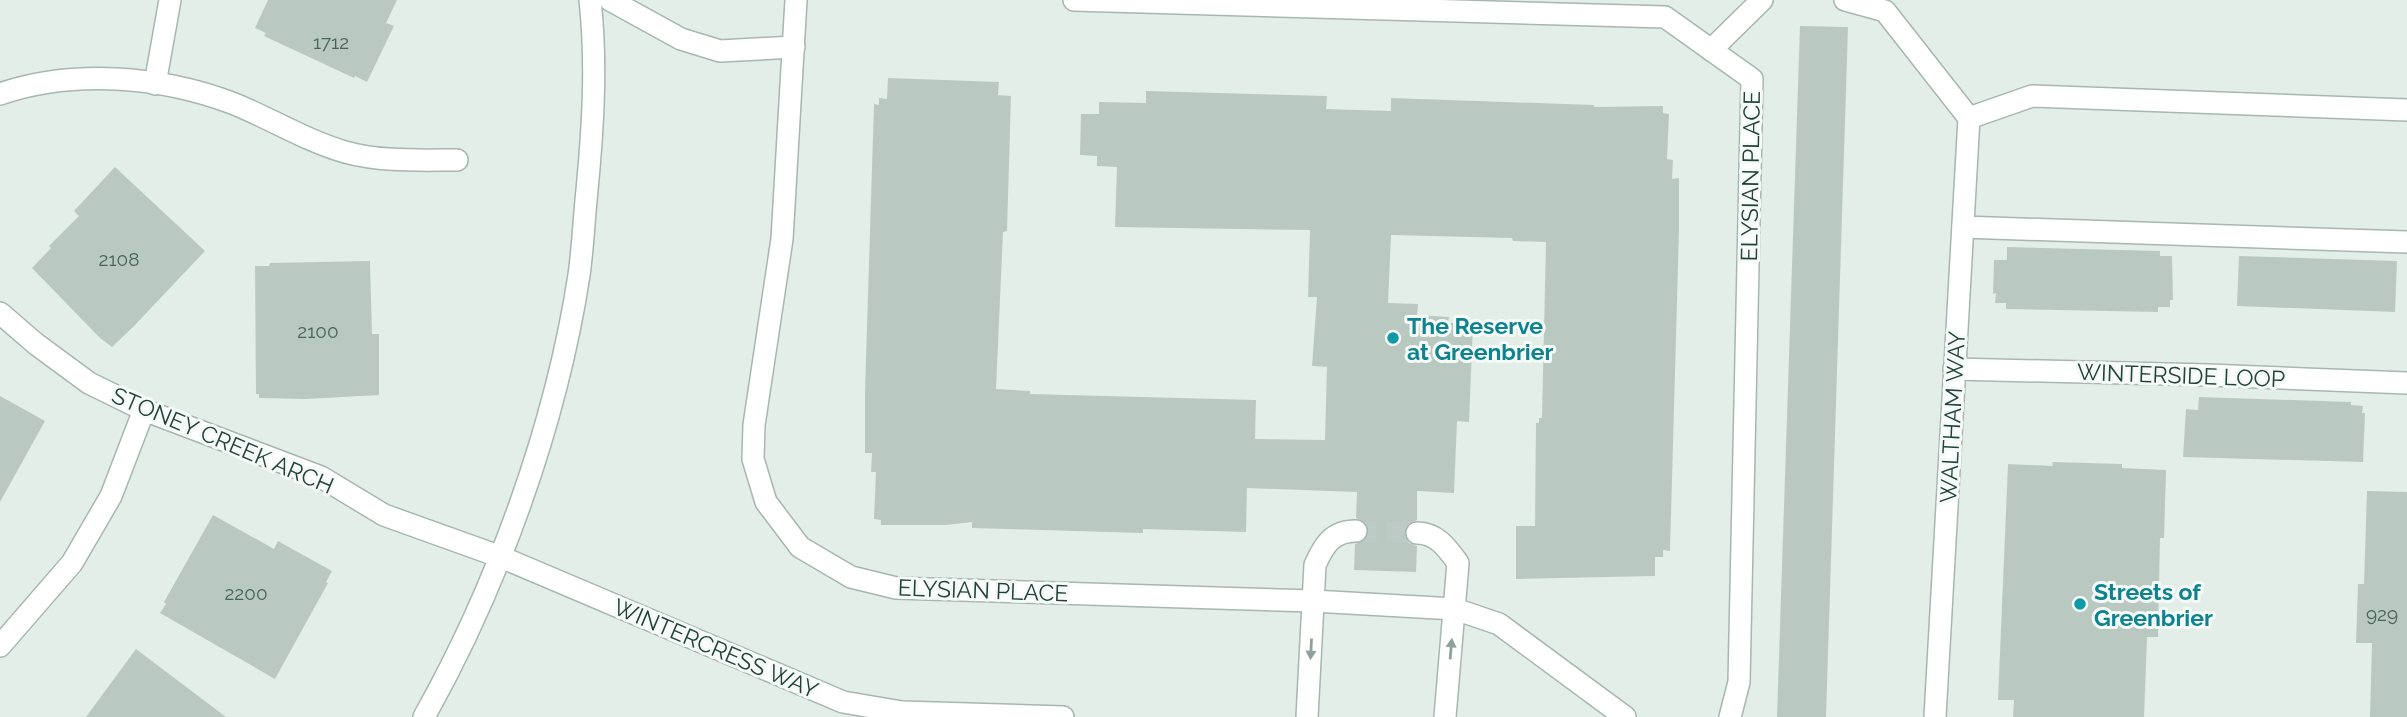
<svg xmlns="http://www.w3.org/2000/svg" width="2407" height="717" font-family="Raleway,sans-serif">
<rect width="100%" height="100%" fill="#e4eee9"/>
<g fill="#b9c9c2">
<polygon points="268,0 397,0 386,23 394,26 367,82 355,76 354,78 264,36 266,33 255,28"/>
<polygon points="1800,26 1848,27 1826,717 1777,717"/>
<polygon points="888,78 999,82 998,95 1011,96 1007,231 1003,232 996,389 1030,391 1030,394 1256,400 1255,439 1325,440 1327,367 1312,366 1317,297 1308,297 1310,230 1115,227 1117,167 1097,166 1097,156 1080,155 1081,114 1099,114 1099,102 1146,103 1146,91 1327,96 1326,109 1391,111 1391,98 1594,105 1594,107 1663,106 1663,113 1669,114 1667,159 1673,160 1672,179 1679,178 1679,229 1670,551 1663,550 1663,557 1655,557 1655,576 1516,579 1516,526 1535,526 1536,423 1539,423 1539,418 1542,418 1546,242 1513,241 1512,238 1391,235 1388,303 1418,304 1417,315 1449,317 1448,323 1473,323 1469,422 1457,421 1454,493 1417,491 1417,520 1407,525 1404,531 1409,543 1417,546 1416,572 1354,570 1355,544 1364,541 1369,531 1366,523 1356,518 1357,492 1247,488 1246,532 1143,529 1143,533 972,528 972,522 946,525 881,525 881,520 874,519 876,472 871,472 872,453 865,453 865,391 874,104 879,105 879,98 887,99"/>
<polygon points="115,167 205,251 134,326 112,347 100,338 32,268 51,248 49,246 79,216 74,211"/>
<polygon points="2007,247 2160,251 2160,256 2172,256 2173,300 2170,300 2170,307 2158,307 2158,312 2006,309 2006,303 1995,303 1996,293 1993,294 1994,260 2007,260"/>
<polygon points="2239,256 2397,261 2395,312 2237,306"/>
<polygon points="370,261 372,334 379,334 379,395 306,399 259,398 259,394 256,394 255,266 269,266 270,263"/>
<polygon points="0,396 45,421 0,502"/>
<polygon points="2199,397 2351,402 2351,405 2363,406 2362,413 2365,413 2363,462 2183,457 2186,409 2198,410"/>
<polygon points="2052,462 2122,464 2122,468 2166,470 2164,538 2160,538 2158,637 2147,637 2144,717 2013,717 2014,700 1998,700 2008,464 2053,466"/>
<polygon points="2367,491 2407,492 2407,717 2370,717 2372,643 2356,643 2358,584 2364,584"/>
<polygon points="213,515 274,549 278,541 332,571 326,582 328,583 275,679 160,613 166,604 164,602"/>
<polygon points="136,649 226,717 86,717"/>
</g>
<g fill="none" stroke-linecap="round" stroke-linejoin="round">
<polyline stroke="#bdcbc6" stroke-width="21" stroke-dasharray="21 10" stroke-linecap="butt" points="1356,531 1417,533"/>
<defs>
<g id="lane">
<polyline points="1845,0 1885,11 1969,118 2032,96 2407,110"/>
<polyline points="1711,50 1762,0"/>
<polyline points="1963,227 2407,242"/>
</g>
<g id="street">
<polyline points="610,0 681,39 720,51 794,47"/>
<polyline points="796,0 782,239 754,425 753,459 766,502 800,547 851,577 896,588 1313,601 1455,609 1499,624 1625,717"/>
<polyline points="1074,0 1665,17 1752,79 1739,682 1730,717"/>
<polyline points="155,84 170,0"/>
<path d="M 0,94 C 73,69 160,76 232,103 C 270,118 304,140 345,152 C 381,162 419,160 457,160"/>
<polyline points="0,313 36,344 89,383 144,410 321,477 384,515 501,557 843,702 902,712 1063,717"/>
<polyline points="1954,369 2208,375 2407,383"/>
<path d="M 1417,533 C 1437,533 1447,548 1458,563 L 1445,717"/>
<polyline points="0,646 72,563 111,496 144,410"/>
<path d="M 424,717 C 498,585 556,425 579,275 C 583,247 584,218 587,190 C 593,127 597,63 590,0"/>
<path d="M 1307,717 L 1315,565 C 1324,545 1332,531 1356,531"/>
<polyline points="1935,717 1969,118"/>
</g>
</defs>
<use href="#lane" stroke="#a6b7b0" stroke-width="24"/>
<use href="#street" stroke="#a6b7b0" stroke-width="24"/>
<use href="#lane" stroke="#fff" stroke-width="21"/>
<use href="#street" stroke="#fff" stroke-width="21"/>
</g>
<defs><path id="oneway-solid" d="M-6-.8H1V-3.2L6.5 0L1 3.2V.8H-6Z" transform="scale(1.75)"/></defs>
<g fill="#90a09c">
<use href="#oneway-solid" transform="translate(1311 649) rotate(93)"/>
<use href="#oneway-solid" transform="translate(1451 649) rotate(-85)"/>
</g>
<g fill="#0f9aa8" stroke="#f5faf8" stroke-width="2.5">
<circle cx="1393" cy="338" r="7"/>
<circle cx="2080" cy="604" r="7"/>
</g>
<g text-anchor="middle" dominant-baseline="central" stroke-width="6" stroke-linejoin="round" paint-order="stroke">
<g font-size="19" fill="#48635a">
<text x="331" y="42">1712</text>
<text x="119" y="259">2108</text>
<text x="318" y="331">2100</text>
<text x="246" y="593">2200</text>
<text x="2382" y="614">929</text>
</g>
<g font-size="23" fill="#224138" stroke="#f5faf8">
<text transform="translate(1750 176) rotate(-89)">ELYSIAN PLACE</text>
<text transform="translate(2181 375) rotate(2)">WINTERSIDE LOOP</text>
<text transform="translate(1952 417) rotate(-87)">WALTHAM WAY</text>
<text transform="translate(223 440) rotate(23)">STONEY CREEK ARCH</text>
<text transform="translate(983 590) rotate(2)">ELYSIAN PLACE</text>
<text transform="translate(716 648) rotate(23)">WINTERCRESS WAY</text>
</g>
<g font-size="23" font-weight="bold" fill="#0d838f" stroke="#f5faf8" text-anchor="start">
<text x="1407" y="325">The Reserve<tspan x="1407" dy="26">at Greenbrier</tspan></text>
<text x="2094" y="591">Streets of<tspan x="2094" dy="26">Greenbrier</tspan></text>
</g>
</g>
</svg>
